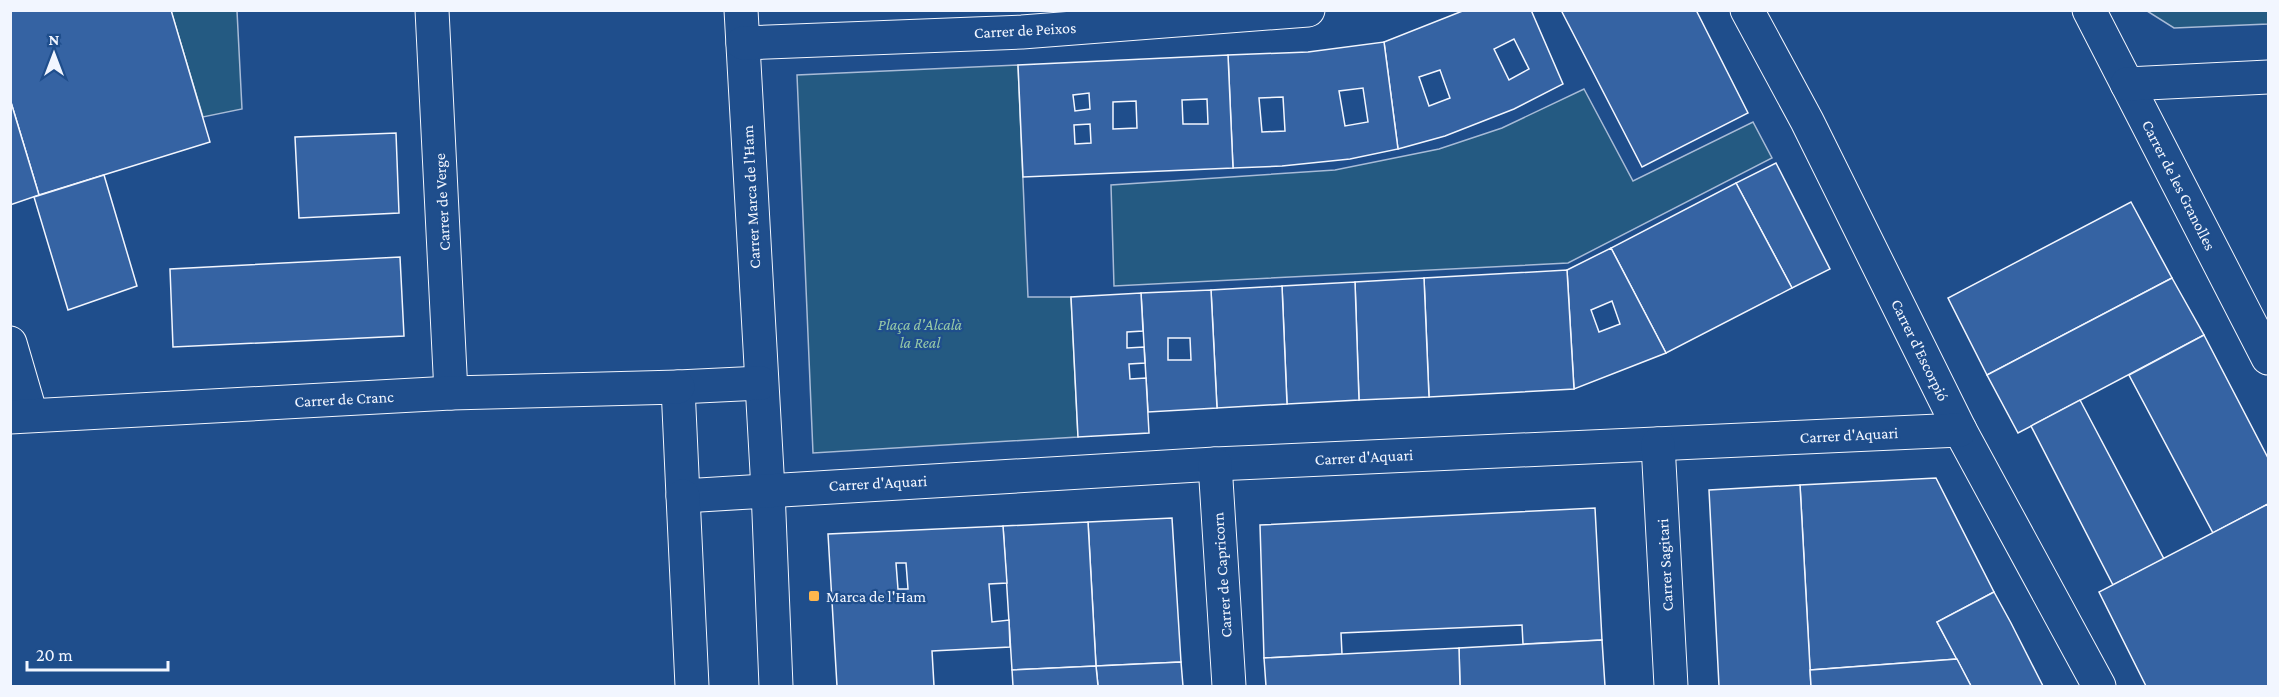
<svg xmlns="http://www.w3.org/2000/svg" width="2279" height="697" font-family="'Crimson Pro',serif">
<rect width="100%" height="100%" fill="#1f4e8c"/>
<g fill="#245a82" stroke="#a8bbd7" stroke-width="1.5">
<polygon points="171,11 237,11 242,109 203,117"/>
<polygon points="2147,11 2268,11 2268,24 2174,28"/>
<polygon points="1018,65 1028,297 1071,297 1078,437 813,453 797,75"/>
<polygon points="1584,89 1633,181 1753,122 1772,158 1568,263 1114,286 1111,185 1335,170 1439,149 1502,128"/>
</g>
<g fill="#3563a3" stroke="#f2f6ff" stroke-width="1.5" fill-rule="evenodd">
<polygon points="10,10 171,10 210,142 39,195 10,99"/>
<path d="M 1465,10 L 1531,10 L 1563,84 L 1514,109 L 1445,136 L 1398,149 L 1384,42 ZM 1514,39 L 1529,69 L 1509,80 L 1494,49 ZM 1440,70 L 1450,98 L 1429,106 L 1419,77 Z"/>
<polygon points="1561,10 1696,10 1748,113 1642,167"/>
<path d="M 1384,42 L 1398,149 L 1350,159 L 1282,166 L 1233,168 L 1228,55 L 1308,52 ZM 1363,88 L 1368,122 L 1345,126 L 1339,91 ZM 1283,97 L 1285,131 L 1262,132 L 1259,98 Z"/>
<path d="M 1228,55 L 1233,168 L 1023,177 L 1018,65 ZM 1089,93 L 1090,109 L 1075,111 L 1073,95 ZM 1207,99 L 1208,124 L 1183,124 L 1182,100 ZM 1136,101 L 1137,128 L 1113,129 L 1113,102 ZM 1090,124 L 1091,143 L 1075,144 L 1074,125 Z"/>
<polygon points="10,99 39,195 10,205"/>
<polygon points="396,133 399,213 299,218 295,137"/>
<polygon points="1776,163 1830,269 1792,288 1736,183"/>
<polygon points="104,175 137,286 68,310 34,197"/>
<polygon points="1736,183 1792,288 1666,353 1611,248"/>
<polygon points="2131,202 2172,278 1987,375 1948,298"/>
<path d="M 1611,248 L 1666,353 L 1574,389 L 1567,270 ZM 1612,301 L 1620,324 L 1599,332 L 1591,310 Z"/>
<polygon points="400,257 404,336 173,347 170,269"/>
<polygon points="1567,270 1574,389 1429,397 1424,278"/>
<polygon points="1424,278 1429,397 1359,400 1355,282"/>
<polygon points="2172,278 2204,335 2018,433 1987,375"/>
<polygon points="1355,282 1359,400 1287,404 1282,286"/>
<polygon points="1282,286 1287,404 1217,408 1211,290"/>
<path d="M 1211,290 L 1217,408 L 1148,412 L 1141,293 ZM 1168,338 L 1190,338 L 1191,360 L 1168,360 Z"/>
<polygon points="1141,293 1143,331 1127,332 1127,348 1144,347 1145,363 1129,364 1130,379 1146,378 1149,433 1078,437 1071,297"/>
<polygon points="2204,335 2268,458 2268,504 2213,533 2129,375"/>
<polygon points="2080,400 2164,559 2113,585 2031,426"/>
<polygon points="1936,478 1994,592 1937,622 1957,659 1810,670 1800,485"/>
<polygon points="1800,485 1811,686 1719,686 1709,490"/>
<polygon points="2268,504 2268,686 2146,686 2099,592"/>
<polygon points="1595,508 1602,640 1523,644 1522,625 1341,633 1342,654 1264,658 1260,525"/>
<polygon points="1172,518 1181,662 1096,666 1088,522"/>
<polygon points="1088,522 1096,666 1012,670 1003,526"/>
<path d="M 1003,526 L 1007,583 L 989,584 L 992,622 L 1009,620 L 1010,647 L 932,651 L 934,686 L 837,686 L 828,534 ZM 896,563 L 906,563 L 908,589 L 898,589 Z"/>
<polygon points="1994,592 2011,623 2043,686 1971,686 1937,622"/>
<polygon points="1602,640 1605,686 1460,686 1459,648"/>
<polygon points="1459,648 1460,686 1266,686 1264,658"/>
<polygon points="1957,659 1971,686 1811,686 1810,670"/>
<polygon points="1181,662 1183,686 1098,686 1096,666"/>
<polygon points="1096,666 1098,686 1013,686 1012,670"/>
</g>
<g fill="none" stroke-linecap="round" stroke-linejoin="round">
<defs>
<g id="street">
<polyline points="432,10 451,393"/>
<polyline points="741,10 768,490 776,686"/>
<polyline points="1747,10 1807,121 1960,430 2099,686"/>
<polyline points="2089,10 2268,358"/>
<polyline points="743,43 1022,32 1308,10"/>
<polyline points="2127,84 2268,77"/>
<polyline points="10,343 31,415"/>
<polyline points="761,383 678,387 683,496 1215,464 1960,430"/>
<polyline points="10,417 451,393 678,387"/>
<polyline points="1658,444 1671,686"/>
<polyline points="1215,464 1229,686"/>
<polyline points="683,496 692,686"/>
</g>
</defs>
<use href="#street" stroke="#f2f6ff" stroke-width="35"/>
<use href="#street" stroke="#1f4e8c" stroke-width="33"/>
</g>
<rect fill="#ffb74d" stroke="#1f4e8c" stroke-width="2" x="808" y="590" width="12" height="12" rx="3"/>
<g text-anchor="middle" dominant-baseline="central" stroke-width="4.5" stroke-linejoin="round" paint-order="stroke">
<g font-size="16" fill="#f2f6ff" stroke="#1f4e8c">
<text transform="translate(1025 30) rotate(-3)">Carrer de Peixos</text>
<text transform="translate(2179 185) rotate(63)">Carrer de les Granolles</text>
<text transform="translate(751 197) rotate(-93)">Carrer Marca de l'Ham</text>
<text transform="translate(442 202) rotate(-93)">Carrer de Verge</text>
<text transform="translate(1920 350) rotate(64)">Carrer d'Escorpió</text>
<text transform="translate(344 399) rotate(-3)">Carrer de Cranc</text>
<text transform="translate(1849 435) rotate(-3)">Carrer d'Aquari</text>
<text transform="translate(1364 457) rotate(-3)">Carrer d'Aquari</text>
<text transform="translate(878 483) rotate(-3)">Carrer d'Aquari</text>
<text transform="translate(1665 565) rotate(-93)">Carrer Sagitari</text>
<text transform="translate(1222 575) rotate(-94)">Carrer de Capricorn</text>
</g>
<g font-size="16" font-style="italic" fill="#97c8a6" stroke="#1f4e8c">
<text x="920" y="324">Plaça d'Alcalà<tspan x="920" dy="18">la Real</tspan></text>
</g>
<g font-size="16" fill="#f2f6ff" stroke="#1f4e8c" text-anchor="start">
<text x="826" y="596">Marca de l'Ham</text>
</g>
</g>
<rect width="2279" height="697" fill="none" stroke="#f2f6ff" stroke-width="24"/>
<g transform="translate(54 54)" stroke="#1f4e8c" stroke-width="4.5" paint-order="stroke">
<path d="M0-4.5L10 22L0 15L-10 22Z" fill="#f2f6ff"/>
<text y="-9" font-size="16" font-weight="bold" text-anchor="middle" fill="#f2f6ff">N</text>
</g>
<path d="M27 661v9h141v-9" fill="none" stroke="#f2f6ff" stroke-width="3"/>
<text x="36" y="661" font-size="18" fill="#f2f6ff" stroke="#1f4e8c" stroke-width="4.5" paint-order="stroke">20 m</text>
</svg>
